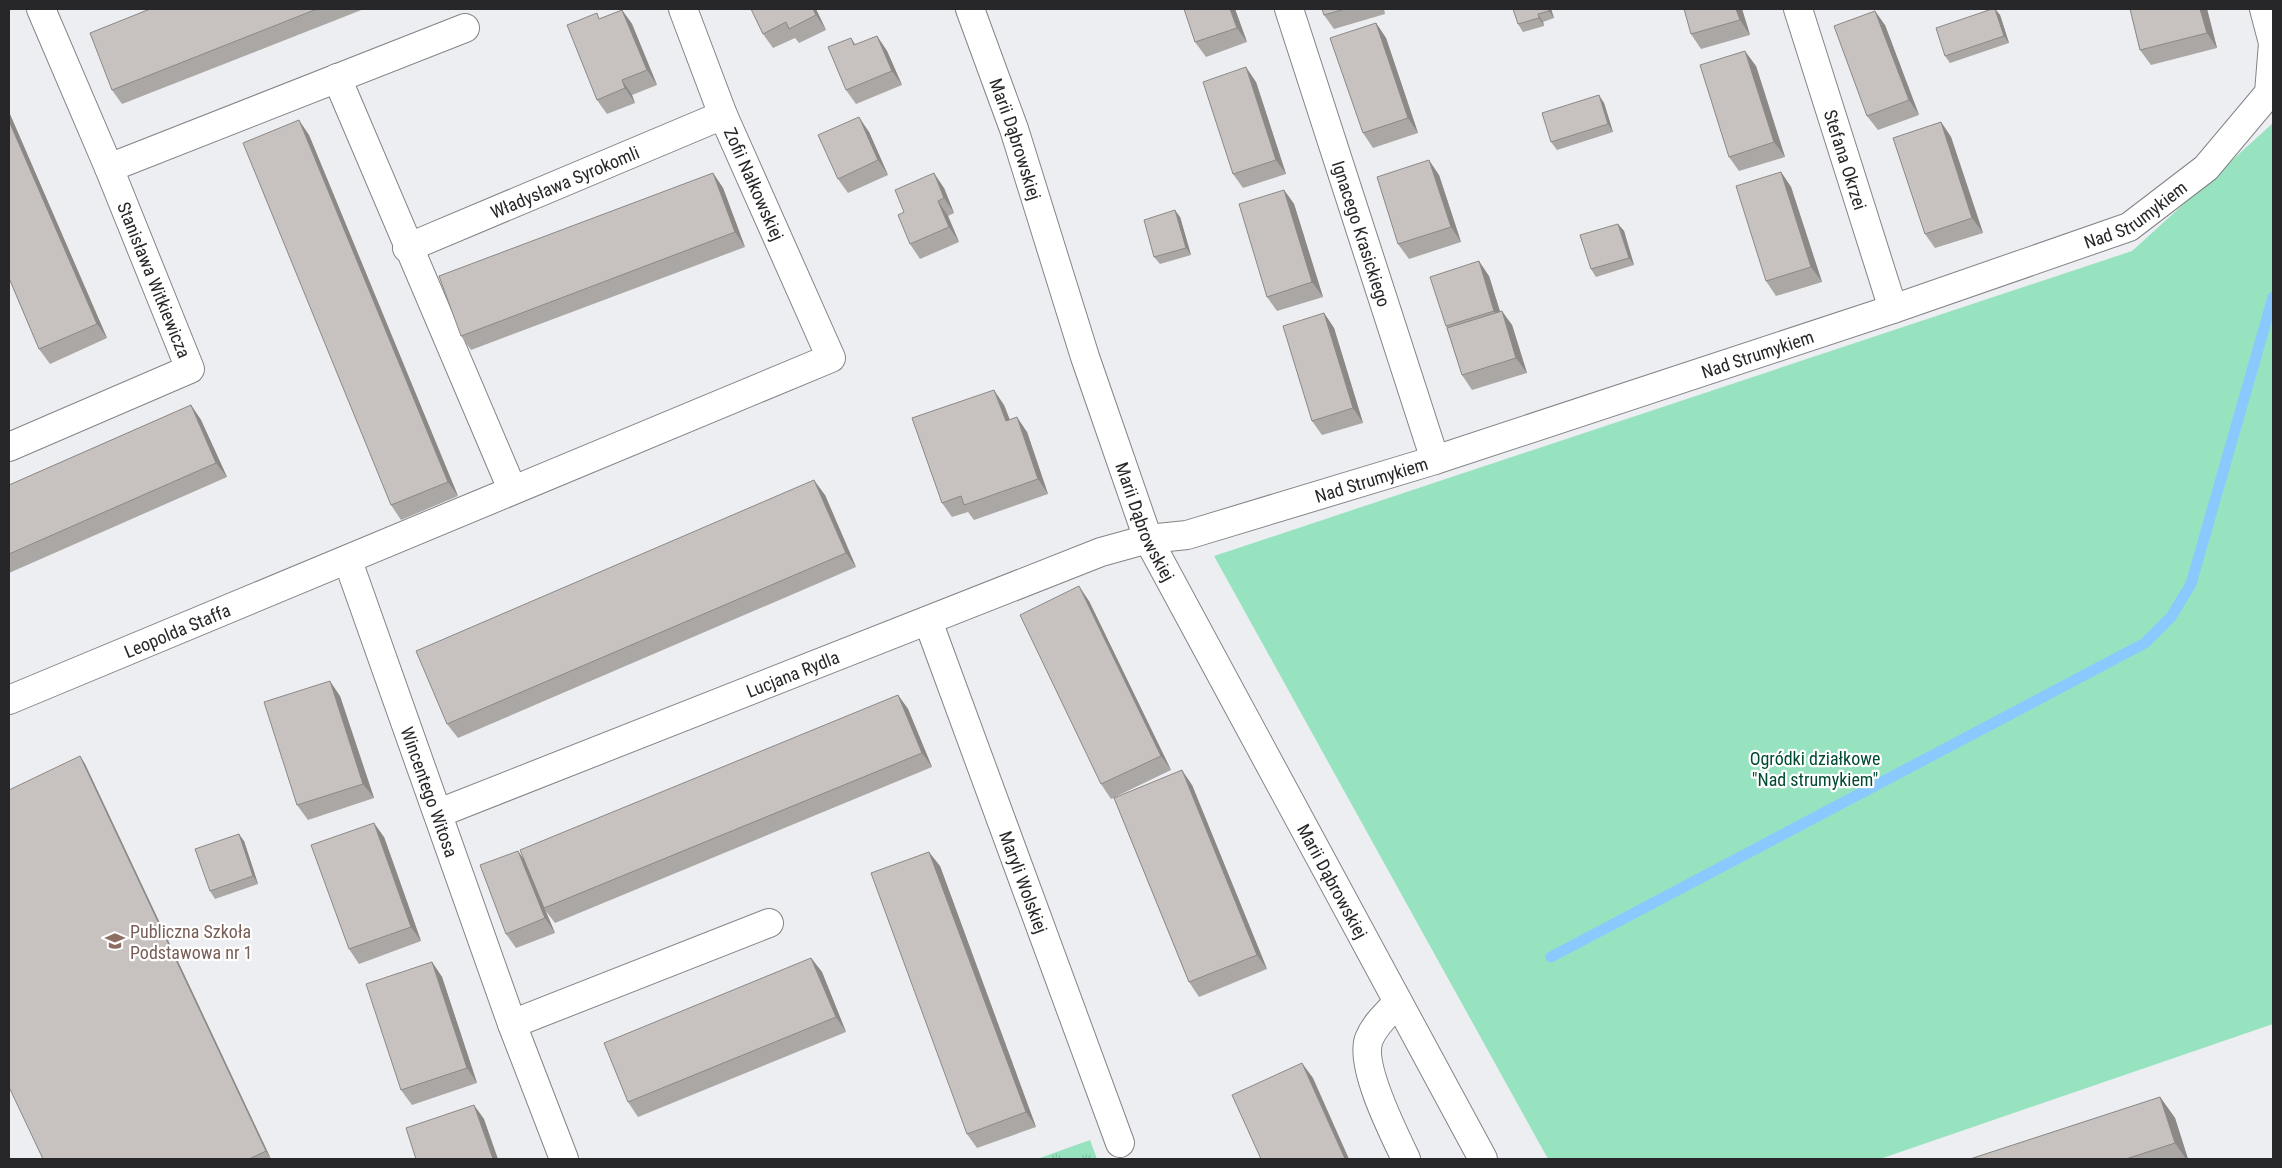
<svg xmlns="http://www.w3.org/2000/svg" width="2282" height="1168" font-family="'Roboto Condensed',sans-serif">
<defs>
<pattern id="grass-tufts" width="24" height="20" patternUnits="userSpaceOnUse" patternTransform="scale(1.25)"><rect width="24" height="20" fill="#97e3c0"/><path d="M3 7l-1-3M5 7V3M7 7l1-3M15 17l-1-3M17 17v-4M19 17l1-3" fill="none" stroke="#82c3a5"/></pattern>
</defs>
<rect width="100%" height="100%" fill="#edeef2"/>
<polygon fill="url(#grass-tufts)" points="1090,1140 1097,1159 1037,1159"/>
<polygon fill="#97e3c0" points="2273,123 2273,1024 1880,1159 1548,1159 1214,556 2132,251"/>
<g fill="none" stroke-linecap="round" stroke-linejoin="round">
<polyline stroke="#8ac9fd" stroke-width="11" points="1551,957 2145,643 2171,617 2191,584 2273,297"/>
<defs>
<g id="minor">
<path id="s1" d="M 1289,9 L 1435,460"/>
<path id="s2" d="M 1798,9 L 1893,309"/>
<polyline points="337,78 512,489"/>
<polyline points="109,168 465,28"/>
<path id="s3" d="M 407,248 L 723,115"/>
<polyline points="9,447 190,369 109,168 41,9"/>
<path id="s4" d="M 348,561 L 512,1024 L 564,1159"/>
<path id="s5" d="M 928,621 L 1120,1143"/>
<path id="s6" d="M 9,700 C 283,587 556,471 831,358 L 723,115 L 683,9"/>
<path id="s7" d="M 439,813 L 1101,552 L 1148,539 L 1187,535 L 1435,460 L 1893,309 L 2129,227 L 2206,168 L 2269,93 L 2273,43 L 2264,9"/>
<path d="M 1398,1002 C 1388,1013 1375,1024 1369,1039 C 1359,1065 1394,1134 1406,1159"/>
<polyline points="512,1024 769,923"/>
</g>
<g id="tertiary">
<path id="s8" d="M 970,9 L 1014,129 L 1085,357 L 1148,539 L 1483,1159"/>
</g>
</defs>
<use href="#minor" stroke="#838487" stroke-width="30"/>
<use href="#tertiary" stroke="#838487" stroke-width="30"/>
<use href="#minor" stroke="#fff" stroke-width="28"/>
<use href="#tertiary" stroke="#fff" stroke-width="28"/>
</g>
<g fill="#aba7a5">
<polygon points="150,9 364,9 122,104 112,90"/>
<polygon points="751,9 816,9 826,30 799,43 795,38 773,48 763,34"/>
<polygon points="1235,9 1247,42 1206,57 1195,42"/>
<polygon points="1322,9 1384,9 1385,14 1334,29 1324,15"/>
<polygon points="1513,9 1551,9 1554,18 1543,22 1544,26 1523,32 1518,24"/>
<polygon points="1742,9 1750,35 1701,49 1691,34"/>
<polygon points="1995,9 2000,15 2009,43 1950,63 1945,56"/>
<polygon points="2130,9 2207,9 2217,48 2151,65 2140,50"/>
<polygon points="622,10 632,24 657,85 632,95 635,103 607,114 597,100 601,18"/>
<polygon points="1376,23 1386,38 1418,133 1373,148 1363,133"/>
<polygon points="1885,25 1919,115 1878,130 1867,116"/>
<polygon points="877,36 887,51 902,85 856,104 846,90 851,38 856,45"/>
<polygon points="1756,66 1785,157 1739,171 1729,157"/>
<polygon points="1256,82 1286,174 1243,188 1233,174"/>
<polygon points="1604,103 1613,132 1557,150 1551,142"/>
<polygon points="9,112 107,338 50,364 39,349 9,278"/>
<polygon points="1941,122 1951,137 1983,233 1935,248 1925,234"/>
<polygon points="869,132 888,175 848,193 838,179"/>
<polygon points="309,135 458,496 401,520 391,505"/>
<polygon points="1781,172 1791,187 1822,282 1776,296 1766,281"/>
<polygon points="713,173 723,188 745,247 471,350 461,336"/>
<polygon points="1439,175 1461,242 1409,259 1398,244"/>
<polygon points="944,188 954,213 948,216 959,242 920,259 910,244 904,212"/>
<polygon points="1284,190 1294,204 1323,297 1277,311 1267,297"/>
<polygon points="1180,217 1191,255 1160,264 1154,257"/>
<polygon points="1618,224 1624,231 1634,265 1596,277 1591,269"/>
<polygon points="1489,276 1500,311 1512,325 1527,373 1472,390 1462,375 1446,326"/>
<polygon points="1324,313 1334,328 1363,423 1322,435 1312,421"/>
<polygon points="191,405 201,420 227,477 9,573 9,485"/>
<polygon points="1004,405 1010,420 1027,432 1048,494 974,520 968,512 952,517 942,503"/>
<polygon points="825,495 856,567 458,738 447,724"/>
<polygon points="1089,601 1171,770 1115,797 1192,785 1267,969 1199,997 1189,982 1114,798 1111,799 1101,784"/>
<polygon points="898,695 908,709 932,767 555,923 546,911 555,933 516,948 506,934 524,859"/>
<polygon points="340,696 374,798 308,820 297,805"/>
<polygon points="80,756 85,764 271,1159 43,1159"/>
<polygon points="384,837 421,941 359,964 349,949"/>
<polygon points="244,841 258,884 215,899 210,891"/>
<polygon points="940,866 1036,1127 977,1148 967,1134"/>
<polygon points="811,958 822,972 846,1032 638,1117 628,1102"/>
<polygon points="432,962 442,977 477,1083 412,1105 401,1090"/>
<polygon points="2160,1097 2175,1118 2188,1159 1970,1159"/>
</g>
<g fill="#8b8886">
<polygon points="813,9 816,9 826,30 816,15"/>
<polygon points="1230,9 1235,9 1247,42 1237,28"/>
<polygon points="1548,9 1551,9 1554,18 1549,11"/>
<polygon points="1736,9 1742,9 1750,35 1740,20"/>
<polygon points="1995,9 2000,15 2009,43 2004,36"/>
<polygon points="2200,9 2207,9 2217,48 2207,33"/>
<polygon points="622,10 632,24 657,85 647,70"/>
<polygon points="1875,11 1885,25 1919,115 1909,100"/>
<polygon points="1538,14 1543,22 1544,26 1539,18"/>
<polygon points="1376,23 1386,38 1418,133 1408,118"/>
<polygon points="877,36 887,51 902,85 892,71"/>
<polygon points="1745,51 1756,66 1785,157 1774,142"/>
<polygon points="1246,67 1256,82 1286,174 1276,160"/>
<polygon points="622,80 632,95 635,103 625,88"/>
<polygon points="1599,95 1604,103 1613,132 1608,124"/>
<polygon points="9,112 107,338 97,324 9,121"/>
<polygon points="859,117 869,132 888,175 878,160"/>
<polygon points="299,120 309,135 458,496 448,482"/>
<polygon points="1941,122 1951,137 1983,233 1972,218"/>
<polygon points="1429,160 1439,175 1461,242 1451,227"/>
<polygon points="1781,172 1791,187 1822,282 1811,267"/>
<polygon points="713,173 723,188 745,247 735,232"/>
<polygon points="934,173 944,188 954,213 944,198"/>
<polygon points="1284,190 1294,204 1323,297 1312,282"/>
<polygon points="938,201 948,216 959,242 949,227"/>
<polygon points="1175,210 1180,217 1191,255 1186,248"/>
<polygon points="1618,224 1624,231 1634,265 1629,258"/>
<polygon points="1479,261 1489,276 1504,325 1494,311"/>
<polygon points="1502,311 1512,325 1527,373 1516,358"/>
<polygon points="1324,313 1334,328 1363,423 1353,408"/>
<polygon points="994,390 1004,405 1016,436 1006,421"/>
<polygon points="191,405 201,420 227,477 216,463"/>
<polygon points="1017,417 1027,432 1048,494 1038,479"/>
<polygon points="814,480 825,495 856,567 846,553"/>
<polygon points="1079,586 1089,601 1171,770 1161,756"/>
<polygon points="330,681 340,696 374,798 363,784"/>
<polygon points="898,695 908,709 932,767 922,753"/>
<polygon points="80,756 85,764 271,1159 266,1151"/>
<polygon points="1182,770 1192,785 1267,969 1257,955"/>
<polygon points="374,823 384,837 421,941 411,927"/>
<polygon points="239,834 244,841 258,884 253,876"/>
<polygon points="518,851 528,865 544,908 555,933 545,918"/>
<polygon points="929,852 940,866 1036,1127 1026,1112"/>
<polygon points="811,958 822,972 846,1032 836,1017"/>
<polygon points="432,962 442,977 477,1083 467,1068"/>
<polygon points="1302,1063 1313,1078 1349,1159 1345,1159"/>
<polygon points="2160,1097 2175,1118 2188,1159 2186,1159 2175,1143"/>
<polygon points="474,1105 484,1119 498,1159 493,1159"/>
</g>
<g fill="#c7c2c0" stroke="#8b8886">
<polygon points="150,9 317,9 112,90 90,33"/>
<polygon points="751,9 813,9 816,15 789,29 786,22 763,34"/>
<polygon points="1184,9 1230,9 1237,28 1195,42"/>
<polygon points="1322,9 1345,9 1324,15"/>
<polygon points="1513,9 1548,9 1549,11 1538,14 1539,18 1518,24"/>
<polygon points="1684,9 1736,9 1740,20 1691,34"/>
<polygon points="1992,9 1995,9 2004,36 1945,56 1936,28"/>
<polygon points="2130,9 2200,9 2207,33 2140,50"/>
<polygon points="622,10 647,70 622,80 625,88 597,100 567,25 597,13 599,19"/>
<polygon points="1875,11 1909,100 1867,116 1834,26"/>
<polygon points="1376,23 1408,118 1363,133 1330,38"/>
<polygon points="877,36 892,71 846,90 828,47 851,38 854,45"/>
<polygon points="1745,51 1774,142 1729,157 1700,65"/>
<polygon points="1246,67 1276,160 1233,174 1203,82"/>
<polygon points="1599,95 1608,124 1551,142 1542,113"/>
<polygon points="859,117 878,160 838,179 818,135"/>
<polygon points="299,120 448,482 391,505 243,143"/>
<polygon points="9,121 97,324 39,349 9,278"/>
<polygon points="1941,122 1972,218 1925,234 1893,138"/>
<polygon points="1429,160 1451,227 1398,244 1377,177"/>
<polygon points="1781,172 1811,267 1766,281 1736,186"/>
<polygon points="713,173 735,232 461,336 439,276"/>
<polygon points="934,173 944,198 938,201 949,227 910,244 898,215 904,212 895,190"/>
<polygon points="1284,190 1312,282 1267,297 1239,204"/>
<polygon points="1175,210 1186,248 1154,257 1144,220"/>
<polygon points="1618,224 1629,258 1591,269 1580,235"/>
<polygon points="1479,261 1494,311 1446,326 1430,277"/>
<polygon points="1502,311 1516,358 1462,375 1447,328"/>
<polygon points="1324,313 1353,408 1312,421 1283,326"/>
<polygon points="994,390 1006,421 1017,417 1038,479 964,505 961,496 942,503 912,418"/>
<polygon points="191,405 216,463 9,554 9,485"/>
<polygon points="814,480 846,553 447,724 416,651"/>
<polygon points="1079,586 1161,756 1101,784 1020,615"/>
<polygon points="330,681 363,784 297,805 264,702"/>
<polygon points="898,695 922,753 544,908 520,850"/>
<polygon points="80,756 266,1151 249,1159 43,1159 9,1087 9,790"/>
<polygon points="1182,770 1257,955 1189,982 1114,798"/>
<polygon points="374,823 411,927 349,949 311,845"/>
<polygon points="239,834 253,876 210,891 195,849"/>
<polygon points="518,851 545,918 506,934 480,865"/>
<polygon points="929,852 1026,1112 967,1134 871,873"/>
<polygon points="811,958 836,1017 628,1102 604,1043"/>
<polygon points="432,962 467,1068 401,1090 366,984"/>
<polygon points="1302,1063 1345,1159 1261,1159 1232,1095"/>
<polygon points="2160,1097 2175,1143 2126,1159 1970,1159"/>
<polygon points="474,1105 493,1159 416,1159 406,1128"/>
</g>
<defs>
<symbol id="school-bare" viewBox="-9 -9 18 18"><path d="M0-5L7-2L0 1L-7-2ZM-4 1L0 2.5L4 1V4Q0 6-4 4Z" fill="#8d6e63" stroke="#fff" stroke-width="2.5" paint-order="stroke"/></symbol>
</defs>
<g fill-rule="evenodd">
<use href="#school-bare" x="101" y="927" width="28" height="28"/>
</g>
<g text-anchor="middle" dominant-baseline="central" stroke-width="4.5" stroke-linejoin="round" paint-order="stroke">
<g font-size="18" fill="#272729" stroke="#fff">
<text stroke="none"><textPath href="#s8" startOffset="138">Marii Dąbrowskiej</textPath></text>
<text stroke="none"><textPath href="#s2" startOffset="158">Stefana Okrzei</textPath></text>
<text stroke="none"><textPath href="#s3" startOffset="171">Władysława Syrokomli</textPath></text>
<text transform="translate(754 184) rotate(66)">Zofii Nałkowskiej</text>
<text stroke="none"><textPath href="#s7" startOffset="1802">Nad Strumykiem</textPath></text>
<text stroke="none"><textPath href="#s1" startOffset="236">Ignacego Krasickiego</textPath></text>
<text transform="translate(154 280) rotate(68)">Stanisława Witkiewicza</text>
<text stroke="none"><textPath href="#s7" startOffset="1398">Nad Strumykiem</textPath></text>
<text stroke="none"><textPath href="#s7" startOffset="992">Nad Strumykiem</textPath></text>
<text stroke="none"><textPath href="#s8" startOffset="542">Marii Dąbrowskiej</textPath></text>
<text stroke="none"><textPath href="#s6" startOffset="182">Leopolda Staffa</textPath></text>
<text stroke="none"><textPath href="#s7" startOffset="380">Lucjana Rydla</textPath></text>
<text stroke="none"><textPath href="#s4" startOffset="245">Wincentego Witosa</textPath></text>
<text stroke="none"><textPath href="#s8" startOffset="948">Marii Dąbrowskiej</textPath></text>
<text stroke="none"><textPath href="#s5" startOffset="278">Maryli Wolskiej</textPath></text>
</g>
<g font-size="18" fill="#014a32" stroke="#fff">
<text x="1815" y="758">Ogródki działkowe<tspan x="1815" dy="21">"Nad strumykiem"</tspan></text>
</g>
<g font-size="18" fill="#785e54" stroke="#fff" text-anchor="start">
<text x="130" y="931">Publiczna Szkoła<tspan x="130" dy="21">Podstawowa nr 1</tspan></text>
</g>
</g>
<rect width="2282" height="1168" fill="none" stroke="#272729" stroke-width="20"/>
</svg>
